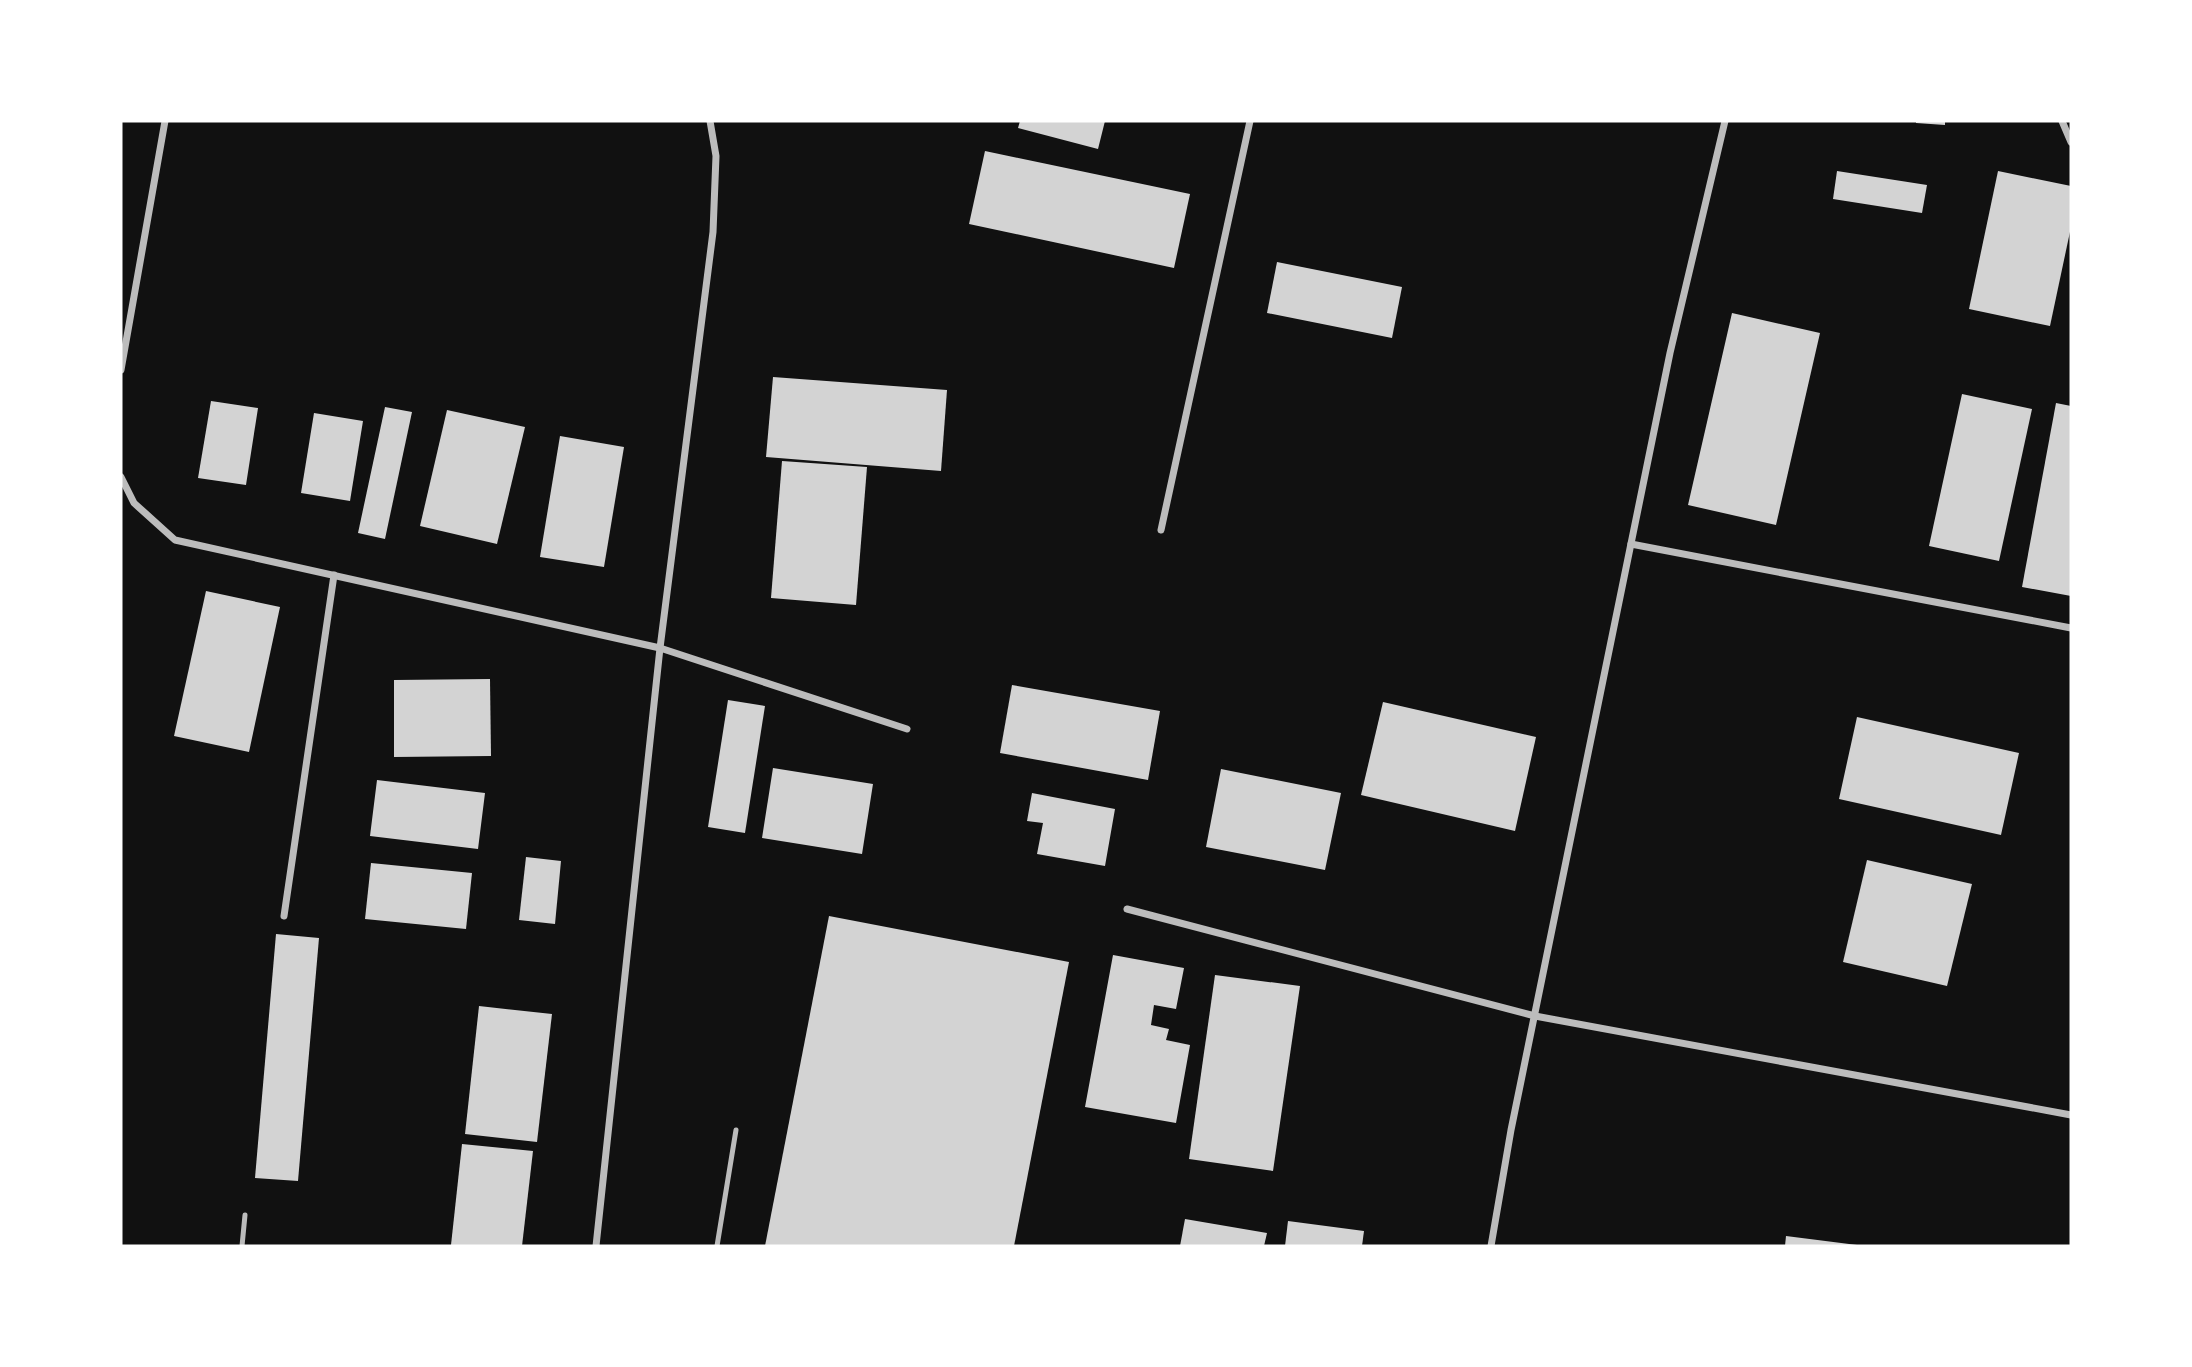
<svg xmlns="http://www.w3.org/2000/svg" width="2192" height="1367" font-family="'Exo 2',sans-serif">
<rect width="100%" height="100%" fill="#111"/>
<g fill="#d3d3d3">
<polygon points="1020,121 1105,121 1098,149 1018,128"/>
<polygon points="1916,121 1945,121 1945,125 1916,123"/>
<polygon points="985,151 1190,194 1174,268 969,224"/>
<polygon points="1837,171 1927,185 1922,213 1833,199"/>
<polygon points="1998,171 2071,186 2071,227 2050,326 1969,309"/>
<polygon points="1277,262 1402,287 1392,338 1267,313"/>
<polygon points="1732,313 1820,333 1776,525 1688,505"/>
<polygon points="773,377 947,390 941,471 766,457"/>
<polygon points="1962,394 2032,409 1999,561 1929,546"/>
<polygon points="211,401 258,408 246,485 198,478"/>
<polygon points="2056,403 2071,406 2071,596 2022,587"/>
<polygon points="385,407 412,412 385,539 358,533"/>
<polygon points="447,410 525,427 497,544 420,526"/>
<polygon points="314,413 363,421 350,501 301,493"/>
<polygon points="560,436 624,447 604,567 540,557"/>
<polygon points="782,461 867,467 856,605 771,598"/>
<polygon points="206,591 280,607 249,752 174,736"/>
<polygon points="490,679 491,756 394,757 394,680"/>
<polygon points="1012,685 1160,711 1148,780 1000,753"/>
<polygon points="728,700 765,706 745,833 708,827"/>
<polygon points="1383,702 1536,737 1515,831 1361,795"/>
<polygon points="1857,717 2019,753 2001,835 1839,799"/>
<polygon points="773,768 873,784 862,854 762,838"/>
<polygon points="1221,769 1341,793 1325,870 1206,847"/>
<polygon points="377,780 485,793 478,849 370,836"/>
<polygon points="1032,793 1115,809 1105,866 1037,854 1043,823 1027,821"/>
<polygon points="526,857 561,861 555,924 519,920"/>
<polygon points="1867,860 1972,884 1947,986 1843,962"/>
<polygon points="371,863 472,873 466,929 365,919"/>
<polygon points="829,916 1069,962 1014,1246 765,1246"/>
<polygon points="276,934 319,938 298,1181 255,1178"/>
<polygon points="1113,955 1184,968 1176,1009 1154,1005 1151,1025 1169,1029 1166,1040 1190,1045 1176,1123 1085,1107"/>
<polygon points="1215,975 1300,986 1273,1171 1189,1159"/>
<polygon points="479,1006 552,1014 537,1142 465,1134"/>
<polygon points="462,1144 533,1151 522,1246 451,1245"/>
<polygon points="1185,1219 1267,1233 1264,1246 1180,1246"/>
<polygon points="1288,1221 1364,1231 1362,1246 1285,1246"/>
<polygon points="1786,1236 1857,1245 1857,1246 1785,1246"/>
</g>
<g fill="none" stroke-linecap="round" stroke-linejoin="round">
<g stroke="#bcbcbc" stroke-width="5">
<polyline points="242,1246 245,1215"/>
<polyline points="717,1246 736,1130"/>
</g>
<g stroke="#bcbcbc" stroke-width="7">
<polyline points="2062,121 2071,142"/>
<polyline points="121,370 165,121"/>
<polyline points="121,477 134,503 175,540 660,648 907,729"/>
<polyline points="1161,530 1250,121"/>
<polyline points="1631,544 2071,628"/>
<polyline points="1127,909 1535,1016 2071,1115"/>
<polyline points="284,916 334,575"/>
<polyline points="596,1246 660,648 713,232 716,156 710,121"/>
<polyline points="1491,1246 1511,1130 1670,353 1725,121"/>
</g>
</g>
<rect width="2192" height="1367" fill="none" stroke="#ffffff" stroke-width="245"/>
</svg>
